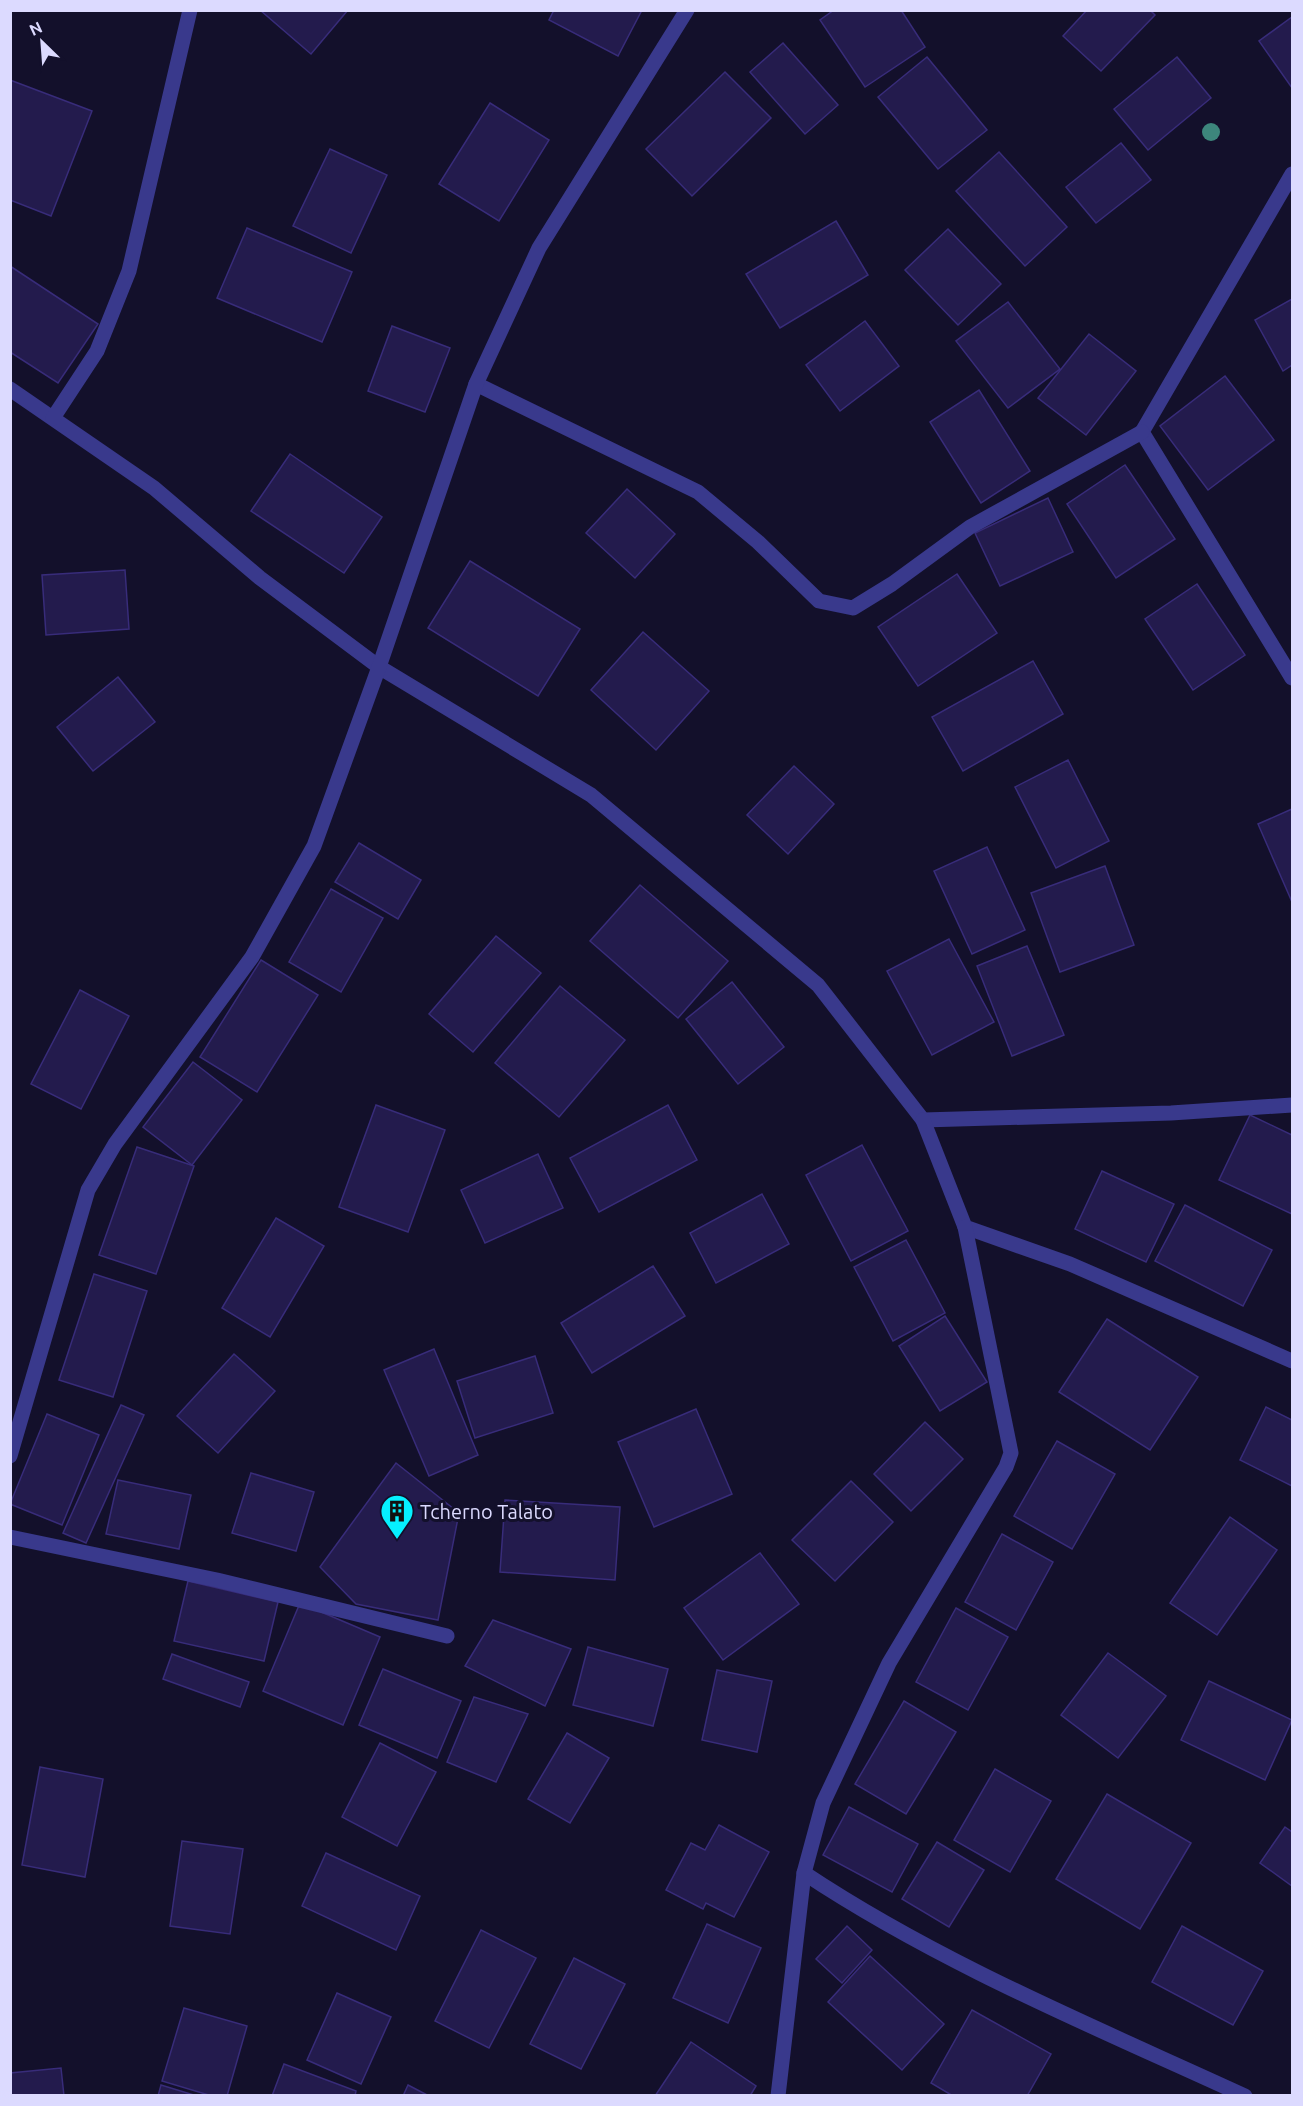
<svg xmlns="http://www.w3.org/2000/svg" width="1303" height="2106" font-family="Ubuntu,sans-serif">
<rect width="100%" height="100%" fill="#13102b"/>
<g fill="#231b4d" stroke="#382c7a" stroke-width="1.5">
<polygon points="260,10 348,10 311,54"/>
<polygon points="554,10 642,10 618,56 549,20"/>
<polygon points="834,10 901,10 925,47 865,87 820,20"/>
<polygon points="1087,10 1150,10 1155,15 1101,71 1063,36"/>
<polygon points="1292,17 1292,88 1259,41"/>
<polygon points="783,43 838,105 805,134 750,72"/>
<polygon points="927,57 987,130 938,169 878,97"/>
<polygon points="1177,57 1211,98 1148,150 1114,109"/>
<polygon points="725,72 771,118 692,196 646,149"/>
<polygon points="10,80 92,111 51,216 10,200"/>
<polygon points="490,103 549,140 499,221 439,184"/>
<polygon points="1121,143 1151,180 1096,223 1066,187"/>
<polygon points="330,149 387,175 351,253 293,226"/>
<polygon points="999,152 1067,227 1025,266 956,191"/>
<polygon points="836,221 868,275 780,328 746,274"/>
<polygon points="247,228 352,272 322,342 217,298"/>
<polygon points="948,229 1001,284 958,325 905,270"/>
<polygon points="10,266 98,324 58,383 10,352"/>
<polygon points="1292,299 1292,365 1283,371 1255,320"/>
<polygon points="1008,302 1060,369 1008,408 956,341"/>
<polygon points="865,321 899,366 840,411 806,365"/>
<polygon points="392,326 450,348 425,412 368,391"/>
<polygon points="1089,334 1136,371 1086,435 1038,398"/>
<polygon points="1225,376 1274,440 1208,490 1160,426"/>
<polygon points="979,390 1030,471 981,503 930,422"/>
<polygon points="290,454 382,517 344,573 251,511"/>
<polygon points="1125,465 1175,539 1116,578 1067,504"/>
<polygon points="627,489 675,534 635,578 586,533"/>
<polygon points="1048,498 1073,552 1000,586 975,533"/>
<polygon points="470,561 580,629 538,696 428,628"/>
<polygon points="125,570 129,629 46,635 42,575"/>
<polygon points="957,574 997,633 918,686 878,627"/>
<polygon points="1197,584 1245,655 1193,690 1145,619"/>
<polygon points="643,632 709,691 656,750 591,690"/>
<polygon points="1033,661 1063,714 963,771 932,717"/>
<polygon points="118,677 155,722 93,771 57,727"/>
<polygon points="1068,760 1109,841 1056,868 1015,787"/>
<polygon points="794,766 834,804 788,854 747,815"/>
<polygon points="1292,809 1292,902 1258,824"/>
<polygon points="359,843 421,880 398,919 335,882"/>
<polygon points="987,847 1025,930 972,954 934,871"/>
<polygon points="1105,866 1134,945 1060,972 1031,893"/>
<polygon points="640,885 728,961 678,1018 590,941"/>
<polygon points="331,889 383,918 341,992 289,962"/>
<polygon points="496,936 541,973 473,1052 429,1014"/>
<polygon points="949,939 994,1022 932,1055 887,971"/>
<polygon points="1027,946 1064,1035 1012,1056 977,966"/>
<polygon points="261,960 318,995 257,1092 200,1057"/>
<polygon points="732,982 784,1047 738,1084 686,1019"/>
<polygon points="560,986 625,1040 559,1117 495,1063"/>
<polygon points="80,990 129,1016 81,1109 31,1084"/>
<polygon points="193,1062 242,1100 192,1165 143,1127"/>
<polygon points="376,1105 445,1130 408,1232 339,1207"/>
<polygon points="668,1105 697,1160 599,1212 570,1158"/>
<polygon points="1250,1115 1292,1135 1292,1214 1219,1180"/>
<polygon points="862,1145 908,1231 851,1261 806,1175"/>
<polygon points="137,1147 194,1166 156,1274 99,1255"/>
<polygon points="538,1154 563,1208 485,1243 461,1190"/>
<polygon points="1102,1171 1174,1204 1146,1262 1075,1229"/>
<polygon points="762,1194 789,1244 716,1283 690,1233"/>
<polygon points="1185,1205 1272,1250 1243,1306 1155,1261"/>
<polygon points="276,1218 324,1246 270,1337 222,1308"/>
<polygon points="906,1240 945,1313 893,1341 854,1267"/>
<polygon points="653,1266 685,1316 592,1373 561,1323"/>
<polygon points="94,1274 147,1291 113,1397 59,1380"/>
<polygon points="945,1316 987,1382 940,1411 899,1346"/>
<polygon points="1107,1319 1198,1377 1150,1450 1059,1392"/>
<polygon points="434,1349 478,1455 429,1476 384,1370"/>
<polygon points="234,1354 275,1391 218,1453 177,1416"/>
<polygon points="535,1356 553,1413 475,1438 457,1381"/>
<polygon points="121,1405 144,1415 86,1543 63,1533"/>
<polygon points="1266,1407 1292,1420 1292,1486 1240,1460"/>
<polygon points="696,1409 732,1494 654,1527 618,1442"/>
<polygon points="47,1414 99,1435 62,1525 10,1504"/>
<polygon points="925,1422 963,1459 911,1511 874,1474"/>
<polygon points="1057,1441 1115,1474 1072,1549 1014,1516"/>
<polygon points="396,1463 459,1513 438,1620 356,1604 320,1567"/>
<polygon points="251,1473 314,1492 296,1551 232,1533"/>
<polygon points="118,1480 191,1495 179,1549 106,1534"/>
<polygon points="851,1481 893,1522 835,1581 792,1540"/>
<polygon points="505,1500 620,1507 615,1580 500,1572"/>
<polygon points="1230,1517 1277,1550 1217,1635 1170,1603"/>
<polygon points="1002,1534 1053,1562 1016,1630 965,1602"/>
<polygon points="760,1553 799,1604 723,1660 684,1608"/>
<polygon points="188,1581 278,1602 264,1661 174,1641"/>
<polygon points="300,1603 380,1637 343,1725 263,1691"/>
<polygon points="956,1608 1008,1637 968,1710 916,1682"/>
<polygon points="493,1620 571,1649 545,1706 465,1666"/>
<polygon points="588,1647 668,1669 653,1726 573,1705"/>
<polygon points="1108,1653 1166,1696 1118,1758 1061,1715"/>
<polygon points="172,1654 249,1682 240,1707 163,1679"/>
<polygon points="383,1669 461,1701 437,1758 359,1725"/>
<polygon points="717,1670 772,1681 757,1752 702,1740"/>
<polygon points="1209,1681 1292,1720 1265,1780 1181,1740"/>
<polygon points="474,1697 528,1714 496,1782 447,1762"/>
<polygon points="904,1701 956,1732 906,1814 855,1784"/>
<polygon points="567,1733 609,1758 570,1823 528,1799"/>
<polygon points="380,1743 436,1772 397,1846 342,1817"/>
<polygon points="40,1767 103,1779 85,1877 22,1865"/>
<polygon points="995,1769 1051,1801 1010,1872 954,1840"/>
<polygon points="1107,1794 1191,1843 1140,1929 1056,1879"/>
<polygon points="849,1807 918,1844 892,1892 823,1855"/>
<polygon points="719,1825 769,1852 734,1917 706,1903 703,1909 666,1890 691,1843 705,1850"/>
<polygon points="1285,1827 1292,1832 1292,1886 1260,1863"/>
<polygon points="182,1841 243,1849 230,1934 170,1926"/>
<polygon points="937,1842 984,1870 949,1927 902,1899"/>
<polygon points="326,1853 420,1896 396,1950 302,1906"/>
<polygon points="707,1924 761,1948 728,2023 673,1998"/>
<polygon points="847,1926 872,1950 842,1983 816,1959"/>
<polygon points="1182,1926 1263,1971 1233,2025 1152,1982"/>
<polygon points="481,1930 536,1958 489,2048 435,2021"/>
<polygon points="870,1956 944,2024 902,2070 828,2002"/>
<polygon points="574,1958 625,1984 581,2069 530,2044"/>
<polygon points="337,1993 391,2017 361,2084 307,2060"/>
<polygon points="184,2008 247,2026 227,2096 212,2096 162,2081"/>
<polygon points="972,2010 1051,2054 1027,2096 953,2096 931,2083"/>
<polygon points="691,2042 756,2086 750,2096 655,2096"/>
<polygon points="284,2064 356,2091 355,2096 272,2096"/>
<polygon points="61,2068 64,2096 10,2096 10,2073"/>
<polygon points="161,2085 197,2096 158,2096"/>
<polygon points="408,2085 429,2096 403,2096"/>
</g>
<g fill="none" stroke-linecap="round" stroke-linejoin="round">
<g stroke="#39398c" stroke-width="15">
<polyline points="1292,174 1142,432 1292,678"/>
<polyline points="476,384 698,492 758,542 819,601 853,608 892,584 970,527 1142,432"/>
<polyline points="10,389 154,488 260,578 379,667 591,795 818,985 923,1120 1171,1113 1292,1105"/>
<polyline points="53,418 97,351 129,271 190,10"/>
<polyline points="923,1120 965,1227 1070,1264 1292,1361"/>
<polyline points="10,1456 88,1190 115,1144 252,957 314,846 379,667 476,384 539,248 687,10"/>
<polyline points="10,1537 217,1580 447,1636"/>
<path d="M 804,1873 C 941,1964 1095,2027 1245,2096"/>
<polyline points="778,2096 804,1873 823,1803 889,1663 1006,1467 1011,1453 965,1227"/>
</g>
</g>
<circle fill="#3d867c" cx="1211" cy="132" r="9"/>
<defs>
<symbol id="building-pin" viewBox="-11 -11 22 30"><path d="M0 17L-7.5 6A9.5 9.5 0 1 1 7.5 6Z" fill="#06f0ff" stroke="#13102b"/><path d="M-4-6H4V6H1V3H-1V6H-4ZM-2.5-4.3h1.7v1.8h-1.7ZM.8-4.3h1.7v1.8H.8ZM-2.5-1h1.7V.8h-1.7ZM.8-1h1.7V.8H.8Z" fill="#111"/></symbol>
</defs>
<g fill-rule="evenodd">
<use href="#building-pin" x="378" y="1492" width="38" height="52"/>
</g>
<g text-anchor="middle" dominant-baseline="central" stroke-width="6" stroke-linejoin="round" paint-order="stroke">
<g font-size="20" fill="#dcdaff" stroke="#13102b" text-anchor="start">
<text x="420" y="1511">Tcherno Talato</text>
</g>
</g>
<rect width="1303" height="2106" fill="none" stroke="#dcdaff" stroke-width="24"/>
<g transform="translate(42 42) rotate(335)" stroke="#13102b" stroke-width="4.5" paint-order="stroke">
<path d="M0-4.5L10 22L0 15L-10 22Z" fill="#dcdaff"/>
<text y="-9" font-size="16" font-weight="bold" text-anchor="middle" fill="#dcdaff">N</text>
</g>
</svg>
